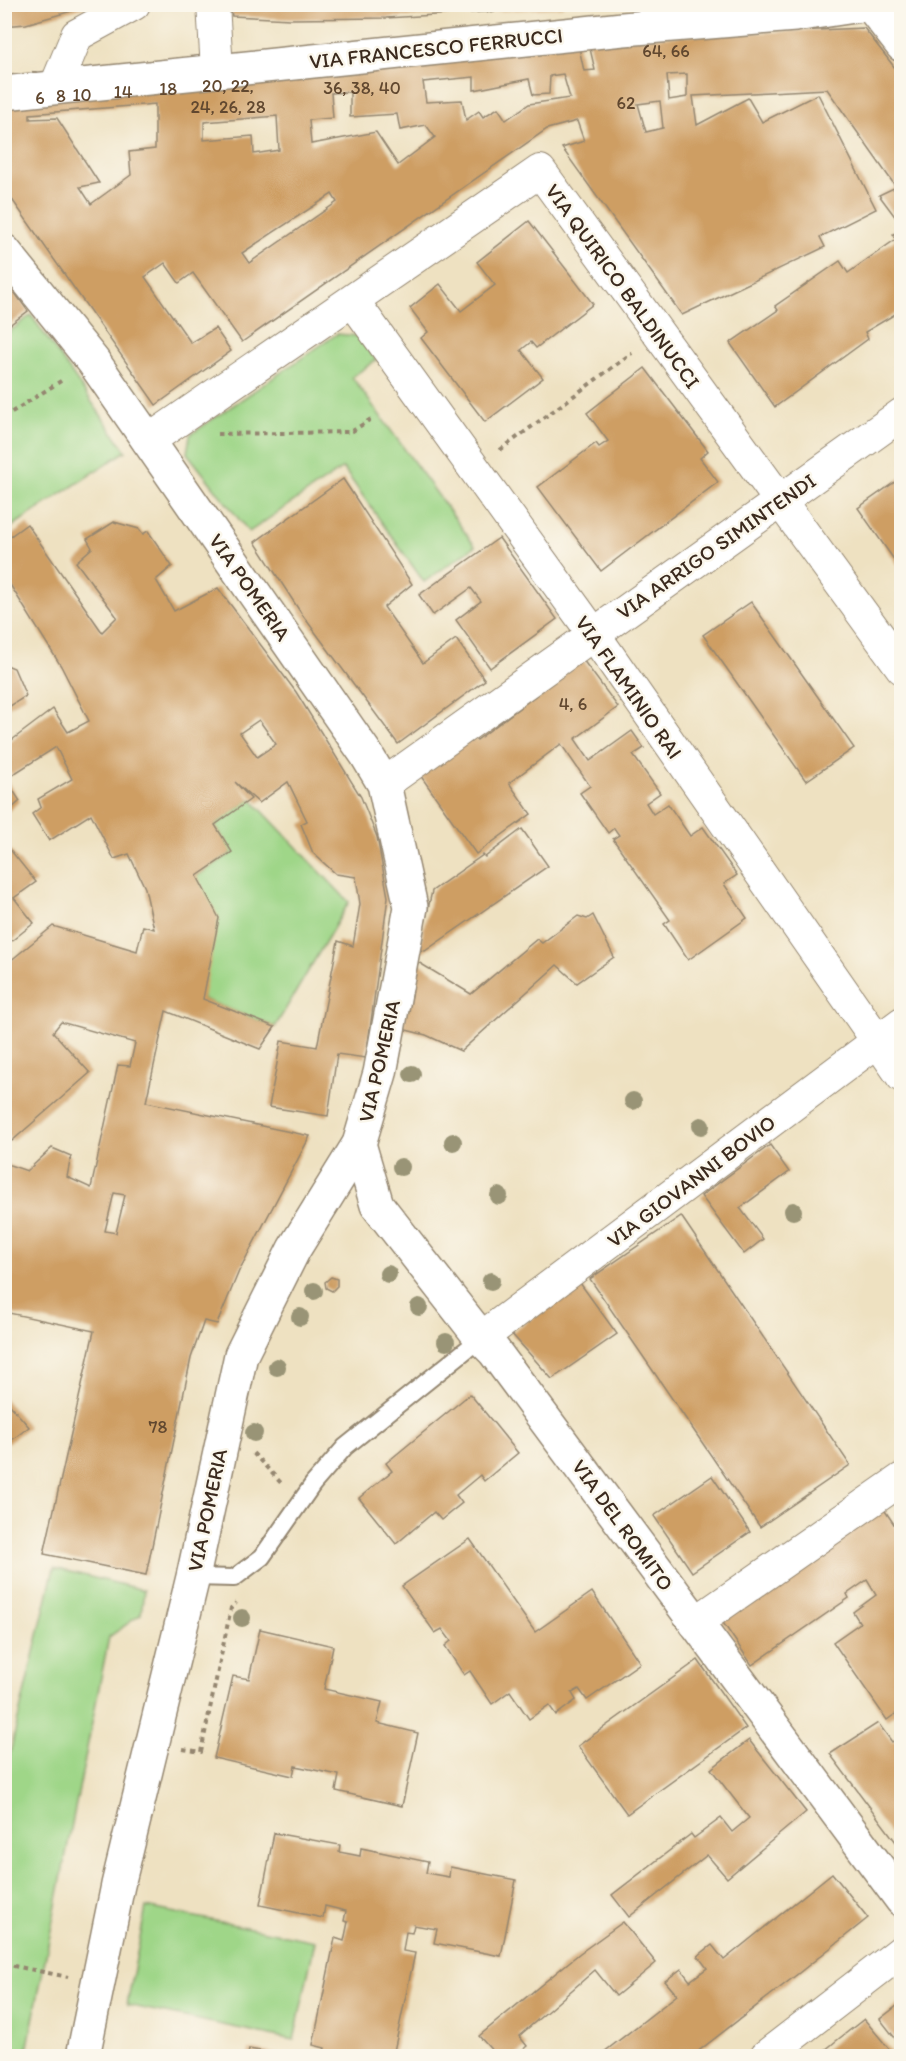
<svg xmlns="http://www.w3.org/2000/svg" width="906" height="2061" font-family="Itim,sans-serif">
<rect width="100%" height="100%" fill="#fbf7ec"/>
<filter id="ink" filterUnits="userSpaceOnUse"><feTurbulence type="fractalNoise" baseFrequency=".0167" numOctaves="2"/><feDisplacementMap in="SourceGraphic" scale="12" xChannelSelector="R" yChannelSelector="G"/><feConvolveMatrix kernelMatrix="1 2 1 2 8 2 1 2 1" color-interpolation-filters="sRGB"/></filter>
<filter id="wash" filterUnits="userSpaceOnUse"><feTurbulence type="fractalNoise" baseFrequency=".008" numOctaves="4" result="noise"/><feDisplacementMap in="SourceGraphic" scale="24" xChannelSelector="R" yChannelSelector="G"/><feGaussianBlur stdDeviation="1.35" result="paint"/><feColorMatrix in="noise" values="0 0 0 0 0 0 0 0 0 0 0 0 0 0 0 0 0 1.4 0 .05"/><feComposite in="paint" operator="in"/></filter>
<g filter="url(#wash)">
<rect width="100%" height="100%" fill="#eee1c1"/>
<g fill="#9fd688" stroke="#6d8053" stroke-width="1.5">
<polygon points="31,315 126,451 5,531 5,335"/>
<polygon points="337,334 357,336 376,360 352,377 475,546 424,582 343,468 249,532 187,453 190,435"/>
<polygon points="251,799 349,902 275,1027 203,999 197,876 232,853 215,825"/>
<polygon points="54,1568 144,1590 141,1614 109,1637 26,2056 5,2056 5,1774"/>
<polygon points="146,1907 315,1941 294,2040 127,2005"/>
</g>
<g id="blocks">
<g fill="#ce9e63" fill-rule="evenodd">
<polygon points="4,4 92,4 93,5 26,24 4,26"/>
<polygon points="230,4 564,4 564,7 386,18 290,19 232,16"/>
<path d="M 864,28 L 902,77 L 902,226 L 879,195 L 896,187 L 827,89 L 693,96 L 697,125 L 748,98 L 762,122 L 818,94 L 876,209 L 820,237 L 825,247 L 682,315 L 562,148 L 584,141 L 577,121 L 547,129 L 242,342 L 193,273 L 179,283 L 165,263 L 145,277 L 191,343 L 215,328 L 231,351 L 156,405 L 4,188 L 4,84 L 578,43 L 584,71 L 595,70 L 588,40 ZM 563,74 L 570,98 L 529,104 L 506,120 L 498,108 L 483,117 L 479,111 L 466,120 L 462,100 L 426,102 L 423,82 L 474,77 L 474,90 L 529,79 L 533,95 L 549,94 L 550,76 ZM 687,74 L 687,97 L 669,100 L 667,75 ZM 350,92 L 350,117 L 397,114 L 400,130 L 426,125 L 435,137 L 398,165 L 376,132 L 311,144 L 309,120 L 333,118 L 331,93 ZM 660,101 L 663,128 L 646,132 L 638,104 ZM 155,104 L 155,149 L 129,152 L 131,175 L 91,204 L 80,187 L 99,183 L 57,118 L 30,119 L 30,114 ZM 277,116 L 279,150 L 254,154 L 253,136 L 204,140 L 204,122 ZM 332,194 L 337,202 L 249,263 L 242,253 Z"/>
<polygon points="529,221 593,304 536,348 531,342 521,350 543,378 485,422 421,338 428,332 410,308 440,284 461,311 495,285 477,262"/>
<polygon points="902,229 902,310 865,332 868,339 775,407 730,343 778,310 775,306 840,261 848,273 896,239 893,234"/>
<polygon points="4,278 28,311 4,329"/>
<polygon points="645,368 708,451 700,458 718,482 601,571 538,487 596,443 599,447 608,441 587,413"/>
<polygon points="902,477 902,571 858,508"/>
<polygon points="343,479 412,584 384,607 423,663 456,639 485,680 398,744 301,613 255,542"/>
<path d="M 114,522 L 139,529 L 143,534 L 148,531 L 172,566 L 156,580 L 174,611 L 218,588 L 296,692 L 361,797 L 377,837 L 388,897 L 366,1058 L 337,1054 L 328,1116 L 269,1107 L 281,1041 L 317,1047 L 338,941 L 353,946 L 360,904 L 356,877 L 336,874 L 313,853 L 301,824 L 307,821 L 288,782 L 259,803 L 235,782 L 251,799 L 215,825 L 232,852 L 197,876 L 219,918 L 203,999 L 275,1027 L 260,1049 L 166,1011 L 146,1102 L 310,1136 L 239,1271 L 217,1324 L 204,1321 L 191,1358 L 146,1575 L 44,1554 L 94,1331 L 4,1312 L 4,1163 L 27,1171 L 52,1148 L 71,1156 L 67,1177 L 91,1188 L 118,1065 L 130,1066 L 135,1043 L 61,1022 L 53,1032 L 90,1073 L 12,1141 L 4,1131 L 4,966 L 53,926 L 137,951 L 143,926 L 154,929 L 145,888 L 129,854 L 114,859 L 91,814 L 49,841 L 32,814 L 41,807 L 38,799 L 72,779 L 56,747 L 12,775 L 4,766 L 4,746 L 53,709 L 68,732 L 89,721 L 61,666 L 4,575 L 4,541 L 27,524 L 102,632 L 117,617 L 76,562 L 92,548 L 87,539 ZM 259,720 L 276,744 L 257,757 L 240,733 ZM 114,1193 L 125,1195 L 116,1233 L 105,1231 Z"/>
<polygon points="499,538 557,619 490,668 456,620 481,601 471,588 433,615 419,595"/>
<polygon points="751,602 854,748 806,781 703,635"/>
<polygon points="583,660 618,707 575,739 590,761 632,731 644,748 633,755 660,793 646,803 653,814 668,804 690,836 703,827 737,875 724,884 747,918 688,960 664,924 670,920 613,839 619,835 614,828 608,833 580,793 590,786 561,744 509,783 531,814 476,854 420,775 474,735 477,740"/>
<polygon points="4,664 14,668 26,696 4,710"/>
<polygon points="7,781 20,801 4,815 4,782"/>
<polygon points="522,829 548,866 425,951 419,950 432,891 483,855 485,857"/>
<polygon points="4,842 36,882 14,898 34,923 4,947"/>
<polygon points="593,915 614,957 577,983 557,965 461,1051 426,1035 402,1029 418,962 471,994 537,939 542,943 578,916 587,919"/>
<polygon points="770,1145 789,1172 740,1208 763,1239 744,1254 701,1196"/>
<polygon points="681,1216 850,1465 760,1527 590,1279"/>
<polygon points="331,1277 337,1279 337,1286 332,1291 326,1288 325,1282"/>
<polygon points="580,1283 617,1334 552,1379 511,1333"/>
<polygon points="470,1394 518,1453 484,1481 480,1475 456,1495 462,1503 441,1520 434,1512 396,1544 359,1498 392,1471 386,1463"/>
<polygon points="4,1398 29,1427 4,1446"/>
<polygon points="712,1476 750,1532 692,1572 654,1516"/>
<polygon points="902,1486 902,1511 890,1494"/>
<polygon points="879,1502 902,1536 902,1679 899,1680 902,1709 887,1720 833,1642 860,1623 853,1612 876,1595 867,1580 847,1594 849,1598 752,1665 717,1614"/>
<polygon points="470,1539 535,1632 592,1592 640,1663 587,1700 579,1689 572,1693 576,1700 556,1715 549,1705 529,1719 510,1691 492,1704 470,1671 464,1675 445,1646 451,1641 442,1629 435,1633 402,1586"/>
<polygon points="260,1629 333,1646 324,1689 382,1702 377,1723 418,1733 402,1806 336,1791 339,1775 295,1766 293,1776 214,1758 233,1676 249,1679"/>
<polygon points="698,1660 746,1728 627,1814 578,1746"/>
<polygon points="878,1723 892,1742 898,1738 902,1742 902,1850 830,1754"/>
<polygon points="749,1740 806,1812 727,1878 707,1855 629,1917 612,1895 691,1834 694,1838 721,1818 732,1832 749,1818 711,1769"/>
<polygon points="274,1833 340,1845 339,1852 360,1856 361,1848 428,1862 426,1873 449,1877 450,1867 516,1880 501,1956 434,1943 437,1929 414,1925 412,1933 406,1932 403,1951 415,1953 393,2056 323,2056 325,2048 313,2045 335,1938 344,1941 348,1922 344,1921 346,1911 325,1906 323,1918 260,1905"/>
<polygon points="832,1873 868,1918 799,1973 692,2056 599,2056 677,1995 665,1981 681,1969 690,1981 707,1968 698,1956 712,1945 724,1960"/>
<polygon points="623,1922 656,1963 616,1996 595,1970 519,2036 527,2046 515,2056 497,2056 479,2036 580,1953"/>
<polygon points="902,2002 902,2047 880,2019"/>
<polygon points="864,2019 895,2056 818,2056 836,2041"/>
<polygon points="249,2049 282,2055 282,2056 248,2056"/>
</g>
</g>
</g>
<g filter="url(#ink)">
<use href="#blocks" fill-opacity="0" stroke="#948670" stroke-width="1.5"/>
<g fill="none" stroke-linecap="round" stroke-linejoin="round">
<defs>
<polyline id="lane" points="193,1577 234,1578 262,1557 313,1484 345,1447 481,1338"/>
<g id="street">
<polyline points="213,4 217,70"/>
<polyline points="55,88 77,35 134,4"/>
<polyline points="353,301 593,633 902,1076"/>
<polyline points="148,441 540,171 902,668"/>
<polyline points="384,784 902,414"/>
<polyline points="481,1338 902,1023"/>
<polyline points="695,1623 902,1479"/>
<polyline points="766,2056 902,1951"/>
</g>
<g id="secondary">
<polyline points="870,4 902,45"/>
<polyline points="4,93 623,29 795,15 868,4"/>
<polyline points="4,251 93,361 366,754 384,784 411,907 380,1073 359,1144 294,1249 241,1355 193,1577 118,1885 83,2056"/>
<polyline points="359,1144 377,1205 481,1338 494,1351 902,1900"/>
</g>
</defs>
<use href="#lane" stroke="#948670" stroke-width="20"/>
<use href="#street" stroke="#948670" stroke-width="34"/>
<use href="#secondary" stroke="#948670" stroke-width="36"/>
<g stroke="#948670" stroke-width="4" stroke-dasharray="4.5 4.5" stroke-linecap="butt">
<polyline points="4,417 64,379"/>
<polyline points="217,434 351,432 374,417"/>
<polyline points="500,450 632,353"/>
<polyline points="253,1453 283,1485"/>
<polyline points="183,1749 201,1752 231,1608 236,1603"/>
<polyline points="4,1964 68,1977"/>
</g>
<use href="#lane" stroke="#fff" stroke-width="16"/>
<use href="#street" stroke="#fff" stroke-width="32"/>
<use href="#secondary" stroke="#fff" stroke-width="33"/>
</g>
<g fill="#999476">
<circle cx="412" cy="1074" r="9"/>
<circle cx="633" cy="1101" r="9"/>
<circle cx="701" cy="1126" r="9"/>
<circle cx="453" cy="1142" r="9"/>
<circle cx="401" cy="1167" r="9"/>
<circle cx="499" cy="1196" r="9"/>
<circle cx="793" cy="1211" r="9"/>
<circle cx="388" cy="1274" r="9"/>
<circle cx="491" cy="1281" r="9"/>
<circle cx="314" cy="1291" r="9"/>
<circle cx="419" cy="1307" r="9"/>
<circle cx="300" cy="1317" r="9"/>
<circle cx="446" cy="1342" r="9"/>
<circle cx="277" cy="1367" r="9"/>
<circle cx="254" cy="1433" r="9"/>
<circle cx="242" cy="1618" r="9"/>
</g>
</g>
<g text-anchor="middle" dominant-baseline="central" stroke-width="5" stroke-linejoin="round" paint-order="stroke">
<g font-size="18" fill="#60472f">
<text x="666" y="51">64, 66</text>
<text x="228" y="86">20, 22,<tspan x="228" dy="21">24, 26, 28</tspan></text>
<text x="362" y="88">36, 38, 40</text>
<text x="168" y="89">18</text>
<text x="123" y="92">14</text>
<text x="82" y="95">10</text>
<text x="61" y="96">8</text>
<text x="40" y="98">6</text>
<text x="626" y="103">62</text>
<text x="573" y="704">4, 6</text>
<text x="158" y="1427">78</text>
</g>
<g font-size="21" fill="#3b2a1e" stroke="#fbf7ec">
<text transform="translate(436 48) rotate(-6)">VIA FRANCESCO FERRUCCI</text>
<text transform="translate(623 286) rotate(54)">VIA QUIRICO BALDINUCCI</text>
<text transform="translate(716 546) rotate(-35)">VIA ARRIGO SIMINTENDI</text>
<text transform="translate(250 587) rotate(55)">VIA POMERIA</text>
<text transform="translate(629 687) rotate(55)">VIA FLAMINIO RAI</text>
<text transform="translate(379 1061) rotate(-77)">VIA POMERIA</text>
<text transform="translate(691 1181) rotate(-37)">VIA GIOVANNI BOVIO</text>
<text transform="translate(207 1510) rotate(-78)">VIA POMERIA</text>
<text transform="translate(623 1525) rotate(54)">VIA DEL ROMITO</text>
</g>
</g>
<rect width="906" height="2061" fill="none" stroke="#fbf7ec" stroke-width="24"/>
</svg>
